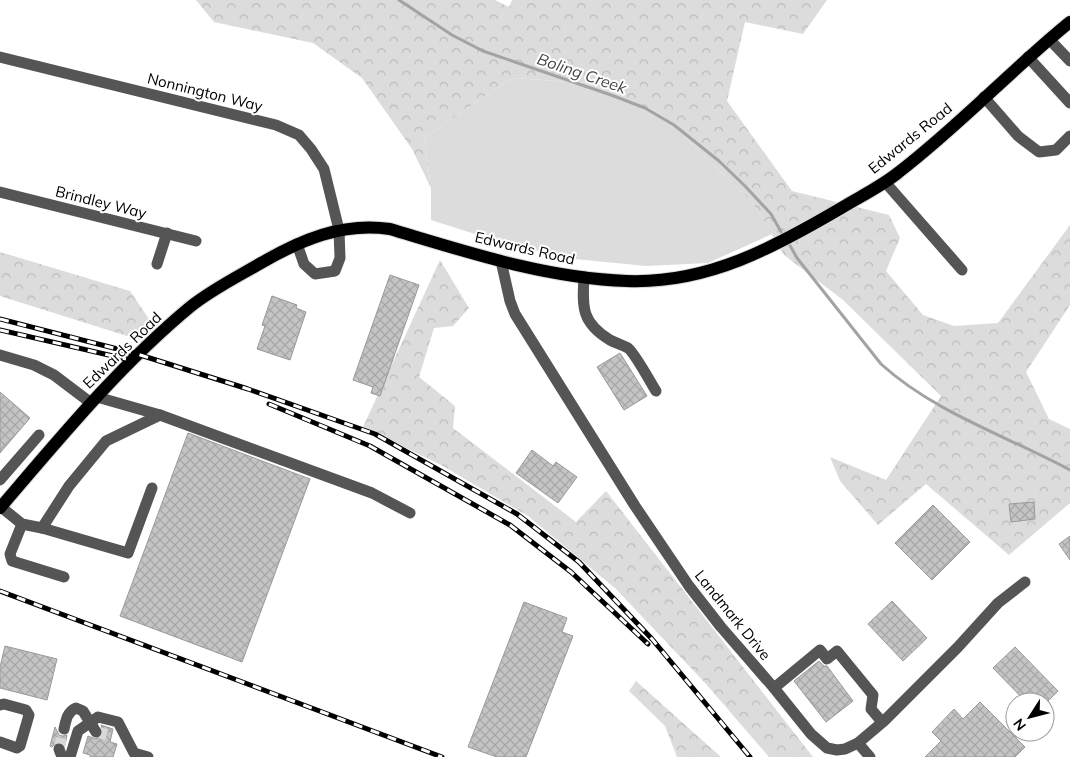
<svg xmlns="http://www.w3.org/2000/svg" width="1070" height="757" font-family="Mulish,sans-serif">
<defs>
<pattern id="forest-crowns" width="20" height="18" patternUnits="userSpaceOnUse" patternTransform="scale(1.25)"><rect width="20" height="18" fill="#dcdcdc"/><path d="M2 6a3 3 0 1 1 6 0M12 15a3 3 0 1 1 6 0" fill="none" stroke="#bbb"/></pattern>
<pattern id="building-cross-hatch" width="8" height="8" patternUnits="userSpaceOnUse" patternTransform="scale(1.25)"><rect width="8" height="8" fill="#c4c4c4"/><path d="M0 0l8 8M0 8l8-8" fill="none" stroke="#a7a7a7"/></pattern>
</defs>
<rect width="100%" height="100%" fill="#fff"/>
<polygon fill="#dcdcdc" points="512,78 589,83 660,113 752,202 772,234 708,263 646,266 565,258 481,236 431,220 431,188 424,138"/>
<g fill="url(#forest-crowns)">
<polygon points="196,0 495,0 509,7 512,0 827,0 803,34 745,22 727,101 792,191 889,215 900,238 886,271 923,315 954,326 998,323 1070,225 1070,305 1026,372 1049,419 1070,429 1070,503 1009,555 926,484 878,525 840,481 830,457 886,480 941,396 843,300 784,255 752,202 660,113 589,83 512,78 424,138 431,188 412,149 362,78 313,43 214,22"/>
<polygon points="0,252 130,291 149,319 146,342 0,296"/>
<polygon points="440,260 469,308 453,326 434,328 419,377 455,406 453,428 576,522 606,491 813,757 769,757 706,684 616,589 528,516 441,465 363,427"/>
<polygon points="636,681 721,757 677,757 665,726 629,691"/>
</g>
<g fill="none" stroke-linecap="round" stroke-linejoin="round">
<g stroke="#a3a3a3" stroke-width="3">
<polyline points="399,0 452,35 483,51 614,96 645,108 674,125 719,161 745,186 771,214 784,237"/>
<path d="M 788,242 L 797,258 L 881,364 C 935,413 1007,436 1070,470"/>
</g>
</g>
<g fill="url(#building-cross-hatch)" stroke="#999">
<polygon points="390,275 419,285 380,396 371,393 373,387 353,380"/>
<polygon points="272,296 297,305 296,308 306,312 290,360 257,349 265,326 262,325"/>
<polygon points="620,353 647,396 624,410 597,367"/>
<polygon points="0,392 30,418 0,453"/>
<polygon points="188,433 310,479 242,662 120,616"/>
<polygon points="532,450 553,466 556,462 577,477 558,503 516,473"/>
<polygon points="1034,502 1035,519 1011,522 1009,504"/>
<polygon points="933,505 970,542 932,580 895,543"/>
<polygon points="1070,536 1070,560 1059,544"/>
<polygon points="892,601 927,638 903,661 868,624"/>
<polygon points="524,602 567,618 562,632 573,636 526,757 497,757 468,747"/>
<polygon points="5,646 57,659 47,700 0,688 0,667"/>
<polygon points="1015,647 1058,691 1047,702 1026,702 993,668"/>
<polygon points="819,661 824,666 827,666 853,701 826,722 794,681"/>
<polygon points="980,702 1025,747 1015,757 925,757 941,741 932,732 954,709 963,719"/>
<polygon points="101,725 113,729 110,742 117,744 113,757 90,757 90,755 83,753 88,736 96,739 102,736 103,731"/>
<polygon points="55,727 59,735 63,736 67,735 65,745 61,742 57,742 52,747 50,746"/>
</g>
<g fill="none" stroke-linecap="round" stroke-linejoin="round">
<g stroke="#d9d9d9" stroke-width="11" stroke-dasharray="11 5.5" stroke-linecap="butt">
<polyline points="96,732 112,736"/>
<polyline points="59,749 64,729"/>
</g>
<defs>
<path id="major" d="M 0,508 C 60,438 119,366 190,307 C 211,290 237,277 261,263 C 301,240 342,222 390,229 C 467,252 545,278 627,281 C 708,284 775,247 843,207 C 861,196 882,186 899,172 C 959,126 1011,70 1070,22"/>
</defs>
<use href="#major" stroke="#dbdbdb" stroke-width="14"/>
<g stroke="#555" stroke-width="11">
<polyline points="1049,39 1070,61"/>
<polyline points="0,57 276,125 299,135 311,149 324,169 339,230 340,258 335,271 315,274 304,264 297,244"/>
<polyline points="1028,57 1070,103"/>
<polyline points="984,97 1018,136 1039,152 1056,150 1070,136"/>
<polyline points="885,182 962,270"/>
<polyline points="0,192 196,241"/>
<polyline points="501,261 510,301 515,314 635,506 689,586 721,627 774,688 811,734 827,748 837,750 845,749 858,743 884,721 958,647 998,603 1025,582"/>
<polyline points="157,264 167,233"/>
<path d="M 584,277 C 582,308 582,323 610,340 C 616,343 623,345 628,348 C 634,352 651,383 656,391"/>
<polyline points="0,355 34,365 54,375 91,403"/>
<polyline points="160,415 372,493 410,513"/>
<polyline points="0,480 39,435"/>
<polyline points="1,507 22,524 42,528 69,486 106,441 160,415 97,397"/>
<polyline points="22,524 10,554 12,561 64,577"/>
<polyline points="42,528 128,553 152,488"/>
<polyline points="774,688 820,650 827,659 837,651 873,695 871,709 882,722"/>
<polyline points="0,705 4,704 26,710 29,715 20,746 17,748 0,742"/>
<path d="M 64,729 C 66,720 67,712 76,708 L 83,711 L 96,732"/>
<polyline points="858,743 870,757"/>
<polyline points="59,749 62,757"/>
<polyline points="70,757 78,731 98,717 118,722 134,753 148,757"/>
</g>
<use href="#major" stroke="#000" stroke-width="12"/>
<defs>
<g id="rail">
<polyline points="0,319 137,354 248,389 375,434 517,514 579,562 652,639 750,757"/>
<polyline points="0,330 126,359"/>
<polyline points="269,404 370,446 510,525 571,572 648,644"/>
<polyline points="0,591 442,757"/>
</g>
</defs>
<use href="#rail" stroke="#000" stroke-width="5"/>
<use href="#rail" stroke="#fff" stroke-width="3" stroke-dasharray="9" stroke-linecap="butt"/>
</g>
<g text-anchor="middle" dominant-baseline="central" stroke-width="4" stroke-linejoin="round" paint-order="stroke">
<g font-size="15" fill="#000" stroke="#fff">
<text transform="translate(205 92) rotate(14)">Nonnington Way</text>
<text transform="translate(910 138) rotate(-39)">Edwards Road</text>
<text transform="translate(101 202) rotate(14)">Brindley Way</text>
<text transform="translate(525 248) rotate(13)">Edwards Road</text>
<text transform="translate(122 350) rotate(-44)">Edwards Road</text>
<text transform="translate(733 615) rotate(51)">Landmark Drive</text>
</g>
<g font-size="16" font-style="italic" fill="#444" stroke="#fff">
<text transform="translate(582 73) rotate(19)">Boling Creek</text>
</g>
</g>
<g transform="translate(1030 717) rotate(234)"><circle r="24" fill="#ffffff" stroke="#999999"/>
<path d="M0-4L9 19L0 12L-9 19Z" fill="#000000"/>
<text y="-8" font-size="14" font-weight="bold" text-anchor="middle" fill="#000000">N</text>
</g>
</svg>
